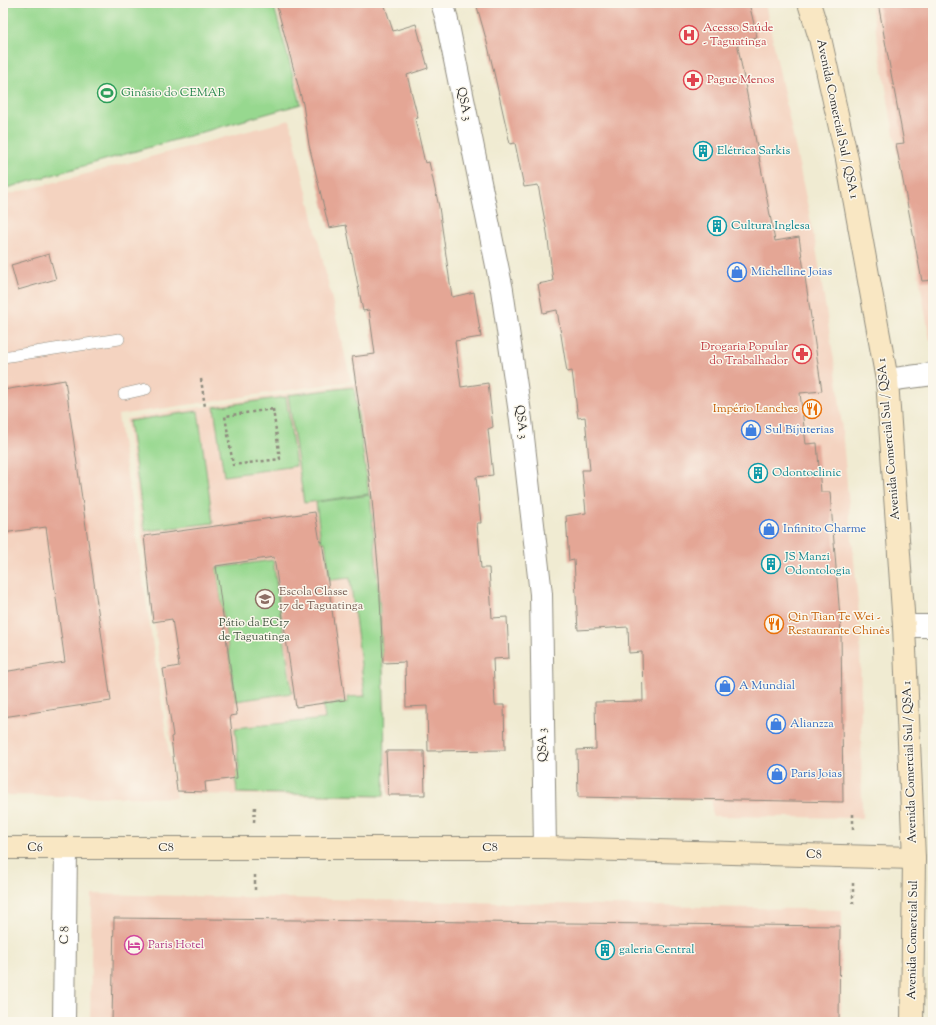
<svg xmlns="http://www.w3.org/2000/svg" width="936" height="1025" font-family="'Sorts Mill Goudy',serif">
<rect width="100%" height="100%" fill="#fbf7ec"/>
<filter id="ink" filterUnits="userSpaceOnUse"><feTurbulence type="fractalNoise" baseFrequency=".025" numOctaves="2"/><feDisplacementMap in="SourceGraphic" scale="8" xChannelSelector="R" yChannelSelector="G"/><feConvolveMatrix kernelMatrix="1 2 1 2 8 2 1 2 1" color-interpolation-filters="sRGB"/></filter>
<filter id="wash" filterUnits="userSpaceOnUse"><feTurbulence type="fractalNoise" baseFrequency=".012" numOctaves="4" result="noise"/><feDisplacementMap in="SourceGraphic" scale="16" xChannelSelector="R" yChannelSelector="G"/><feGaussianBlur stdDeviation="0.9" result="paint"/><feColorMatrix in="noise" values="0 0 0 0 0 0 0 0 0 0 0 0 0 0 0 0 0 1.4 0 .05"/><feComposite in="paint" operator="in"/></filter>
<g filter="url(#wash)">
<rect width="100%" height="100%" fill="#f0ebd2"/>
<g fill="#f4d3c0">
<polygon points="614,3 765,3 815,241 838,386 860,625 862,818 712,816 711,700"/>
<polygon points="871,3 933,3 933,339 930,340"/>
<polygon points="290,120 351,381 118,415 176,798 3,795 3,196"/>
<polygon points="355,383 371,492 379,577 385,707 385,797 178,794 126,419"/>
<polygon points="92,894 842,910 841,1022 90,1022"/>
</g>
<g fill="#97d88f" stroke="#61825d">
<polygon points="3,3 273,3 301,104 3,189"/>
<polygon points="354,387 369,494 304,503 288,395"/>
<polygon points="286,397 296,466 224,476 214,407"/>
<polygon points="198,411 213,523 145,531 129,421"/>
<path d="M 370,495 C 380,594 387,695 384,796 L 237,793 L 235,771 L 239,770 L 235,728 L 325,719 L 323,705 L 348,702 L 348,697 L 365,696 L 350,578 L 330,580 L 325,542 L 321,542 L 316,502 Z"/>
<polygon points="273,560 292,693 236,701 216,568"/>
</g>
<g id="blocks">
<g fill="#e4a695">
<polygon points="276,3 384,3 393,31 416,24 428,68 407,75 418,118 415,119 425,163 429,162 439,207 452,297 474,292 481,337 455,341 461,387 488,383 493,427 488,429 493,475 476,477 481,523 477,523 481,568 489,568 492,618 507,617 509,658 493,659 495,705 504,705 505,750 428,751 427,706 406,707 405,662 383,663 379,576 371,489 352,357 375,354 369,310 363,311 346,225 329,228 309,145 303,104"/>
<polygon points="476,3 749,3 757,37 737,42 775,241 799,237 822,391 800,393 806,444 817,443 821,492 830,492 841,630 843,802 578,797 577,750 596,749 595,702 643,701 642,652 629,653 628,627 578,630 574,560 569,561 566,516 586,513 582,470 590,470 585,417 578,418 572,371 567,372 557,310 543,313 538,284 553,281 547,232 538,185 524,187 515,143 510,144 488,46"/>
<polygon points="878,3 933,3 933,280 922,281 896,144 904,143"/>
<polygon points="49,254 56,279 18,290 11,265"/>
<polygon points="65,380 111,701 3,717 3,672 65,662 46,527 3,533 3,390"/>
<polygon points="315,512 320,542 322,541 345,700 296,707 274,557 216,566 237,715 230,716 237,778 205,782 206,792 177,791 171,737 173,736 163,669 179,666 172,619 153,622 144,536"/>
<polygon points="386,751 424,751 425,795 388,795"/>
<polygon points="114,918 840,926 839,1022 112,1022"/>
</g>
</g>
</g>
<g filter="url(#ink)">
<use href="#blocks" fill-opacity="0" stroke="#8e8b7e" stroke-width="1"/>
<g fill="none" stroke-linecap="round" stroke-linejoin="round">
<defs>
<g id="service">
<polyline points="3,357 119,339"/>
<polyline points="124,394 146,389"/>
</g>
<g id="minor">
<polyline points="442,3 446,16 502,290 521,420 541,594 545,848"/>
<polyline points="887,380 933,374"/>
<polyline points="904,626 933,626"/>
<polyline points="64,1022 66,849"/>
</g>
<g id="secondary">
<polyline points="809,3 820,38 847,159 887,380 904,626 914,858 912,1022"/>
<polyline points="3,848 545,848 914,858"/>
</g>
</defs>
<use href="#service" stroke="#8e8b7e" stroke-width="12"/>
<use href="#minor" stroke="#8e8b7e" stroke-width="24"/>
<use href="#secondary" stroke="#8e8b7e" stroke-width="24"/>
<g stroke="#8e8b7e" stroke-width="2.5" stroke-dasharray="3 3" stroke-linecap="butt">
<polyline points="201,379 205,407"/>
<polygon points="273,409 280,459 233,465 225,416"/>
<polyline points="853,814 853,831"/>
<polyline points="254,822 255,807"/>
<polyline points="255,875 255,892"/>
<polyline points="853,904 853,882"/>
</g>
<use href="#service" stroke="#fff" stroke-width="11"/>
<use href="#minor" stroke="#fff" stroke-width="22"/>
<use href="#secondary" stroke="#f9e7c3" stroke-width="22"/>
</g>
</g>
<defs>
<symbol id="hospital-ring" viewBox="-11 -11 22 22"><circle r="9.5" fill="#fbf7ec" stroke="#e0444e" stroke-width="1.5"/><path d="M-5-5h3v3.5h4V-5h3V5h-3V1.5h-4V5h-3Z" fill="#e0444e"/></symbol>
<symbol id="pharmacy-ring" viewBox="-11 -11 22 22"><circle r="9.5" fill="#fbf7ec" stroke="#e0444e" stroke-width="1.5"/><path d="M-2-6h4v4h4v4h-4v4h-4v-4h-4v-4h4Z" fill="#e0444e"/></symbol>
<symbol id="stadium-ring" viewBox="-11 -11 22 22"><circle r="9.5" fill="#fbf7ec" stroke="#2e9e5b" stroke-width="1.5"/><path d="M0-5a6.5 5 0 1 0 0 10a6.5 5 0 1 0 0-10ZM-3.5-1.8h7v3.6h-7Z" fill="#2e9e5b"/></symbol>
<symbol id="building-ring" viewBox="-11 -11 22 22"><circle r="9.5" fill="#fbf7ec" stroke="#0f9aa8" stroke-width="1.5"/><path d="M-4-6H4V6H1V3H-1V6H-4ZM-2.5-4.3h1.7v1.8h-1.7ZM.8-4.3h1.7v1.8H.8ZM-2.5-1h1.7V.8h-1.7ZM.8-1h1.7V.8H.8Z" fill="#0f9aa8"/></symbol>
<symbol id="shop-ring" viewBox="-11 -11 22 22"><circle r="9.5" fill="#fbf7ec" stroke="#3f7fe0" stroke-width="1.5"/><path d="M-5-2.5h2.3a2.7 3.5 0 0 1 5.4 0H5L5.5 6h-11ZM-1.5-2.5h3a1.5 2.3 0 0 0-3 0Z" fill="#3f7fe0"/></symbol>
<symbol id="restaurant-ring" viewBox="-11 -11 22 22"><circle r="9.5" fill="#fbf7ec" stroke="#e8710a" stroke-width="1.5"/><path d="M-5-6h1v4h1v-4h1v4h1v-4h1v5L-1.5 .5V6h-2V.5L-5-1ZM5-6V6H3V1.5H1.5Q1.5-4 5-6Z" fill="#e8710a"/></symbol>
<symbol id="school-ring" viewBox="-11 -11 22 22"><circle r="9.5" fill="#fbf7ec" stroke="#8d6e63" stroke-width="1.5"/><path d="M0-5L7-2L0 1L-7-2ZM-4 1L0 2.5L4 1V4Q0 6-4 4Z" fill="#8d6e63"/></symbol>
<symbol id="hotel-ring" viewBox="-11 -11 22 22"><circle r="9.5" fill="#fbf7ec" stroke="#d1479c" stroke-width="1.5"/><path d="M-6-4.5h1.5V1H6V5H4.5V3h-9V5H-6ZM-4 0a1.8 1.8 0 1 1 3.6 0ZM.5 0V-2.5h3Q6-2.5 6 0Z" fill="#d1479c"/></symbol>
</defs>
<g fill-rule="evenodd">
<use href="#hospital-ring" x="678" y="24" width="22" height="22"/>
<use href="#pharmacy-ring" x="682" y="69" width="22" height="22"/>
<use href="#stadium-ring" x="96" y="82" width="22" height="22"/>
<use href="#building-ring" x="692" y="140" width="22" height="22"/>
<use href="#building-ring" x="706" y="215" width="22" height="22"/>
<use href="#shop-ring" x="726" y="261" width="22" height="22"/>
<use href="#pharmacy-ring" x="791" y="343" width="22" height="22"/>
<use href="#restaurant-ring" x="801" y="398" width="22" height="22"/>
<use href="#shop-ring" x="740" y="419" width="22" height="22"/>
<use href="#building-ring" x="747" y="462" width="22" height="22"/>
<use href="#shop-ring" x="758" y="518" width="22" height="22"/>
<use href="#building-ring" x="760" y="553" width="22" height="22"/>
<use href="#school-ring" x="254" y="588" width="22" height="22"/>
<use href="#restaurant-ring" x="763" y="613" width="22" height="22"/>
<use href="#shop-ring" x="714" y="675" width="22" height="22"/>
<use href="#shop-ring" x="765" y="713" width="22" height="22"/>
<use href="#shop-ring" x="766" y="763" width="22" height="22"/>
<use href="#hotel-ring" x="123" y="934" width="22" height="22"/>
<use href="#building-ring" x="594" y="939" width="22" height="22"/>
</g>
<g text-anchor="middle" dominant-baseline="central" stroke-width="3" stroke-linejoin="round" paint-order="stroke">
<g font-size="12" fill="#be3a42" stroke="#fbf7ec" text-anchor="start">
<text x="703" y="28">Acesso Saúde<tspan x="703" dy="14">- Taguatinga</tspan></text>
<text x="707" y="80">Pague Menos</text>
<text x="788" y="347" text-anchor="end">Drogaria Popular<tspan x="788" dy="14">do Trabalhador</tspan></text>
</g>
<g font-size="12" fill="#27864d" stroke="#fbf7ec" text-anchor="start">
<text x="121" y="93">Ginásio do CEMAB</text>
</g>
<g font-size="12" fill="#2b2b2b" stroke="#fbf7ec">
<text transform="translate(464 104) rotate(78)">QSA 3</text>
<text transform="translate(837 119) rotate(78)">Avenida Comercial Sul / QSA 1</text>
<text transform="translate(521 422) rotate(83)">QSA 3</text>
<text transform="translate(889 439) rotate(-95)">Avenida Comercial Sul / QSA 1</text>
<text transform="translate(543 745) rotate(-91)">QSA 3</text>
<text transform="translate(910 762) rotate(-92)">Avenida Comercial Sul / QSA 1</text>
<text transform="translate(35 848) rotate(1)">C6</text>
<text x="166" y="848">C8</text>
<text x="490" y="848">C8</text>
<text transform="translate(814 855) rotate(1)">C8</text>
<text transform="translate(65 935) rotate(-89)">C 8</text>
<text transform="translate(913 940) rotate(-89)">Avenida Comercial Sul</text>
</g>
<g font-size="12" fill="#0d838f" stroke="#fbf7ec" text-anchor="start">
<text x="717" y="151">Elétrica Sarkis</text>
<text x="731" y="226">Cultura Inglesa</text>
<text x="772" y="473">Odontoclinic</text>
<text x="785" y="557">JS Manzi<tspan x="785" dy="14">Odontologia</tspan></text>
<text x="619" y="950">galeria Central</text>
</g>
<g font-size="12" fill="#366cbe" stroke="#fbf7ec" text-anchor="start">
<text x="751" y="272">Michelline Joias</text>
<text x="765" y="430">Sul Bijuterias</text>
<text x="783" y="529">Infinito Charme</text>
<text x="739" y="686">A Mundial</text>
<text x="790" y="724">Alianzza</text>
<text x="791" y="774">Paris Joias</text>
</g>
<g font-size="12" fill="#c56008" stroke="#fbf7ec" text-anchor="end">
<text x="798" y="409">Império Lanches</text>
<text x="788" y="617" text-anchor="start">Qin Tian Te Wei -<tspan x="788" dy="14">Restaurante Chinês</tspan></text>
</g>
<g font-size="12" fill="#785e54" stroke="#fbf7ec" text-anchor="start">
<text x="279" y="592">Escola Classe<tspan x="279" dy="14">17 de Taguatinga</tspan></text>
</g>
<g font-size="12" fill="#465644" stroke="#fbf7ec">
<text x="254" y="623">Pátio da EC17<tspan x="254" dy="14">de Taguatinga</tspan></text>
</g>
<g font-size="12" fill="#b23c85" stroke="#fbf7ec" text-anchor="start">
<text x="148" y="945">Paris Hotel</text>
</g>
</g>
<rect width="936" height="1025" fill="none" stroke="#fbf7ec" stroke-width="16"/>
</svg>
